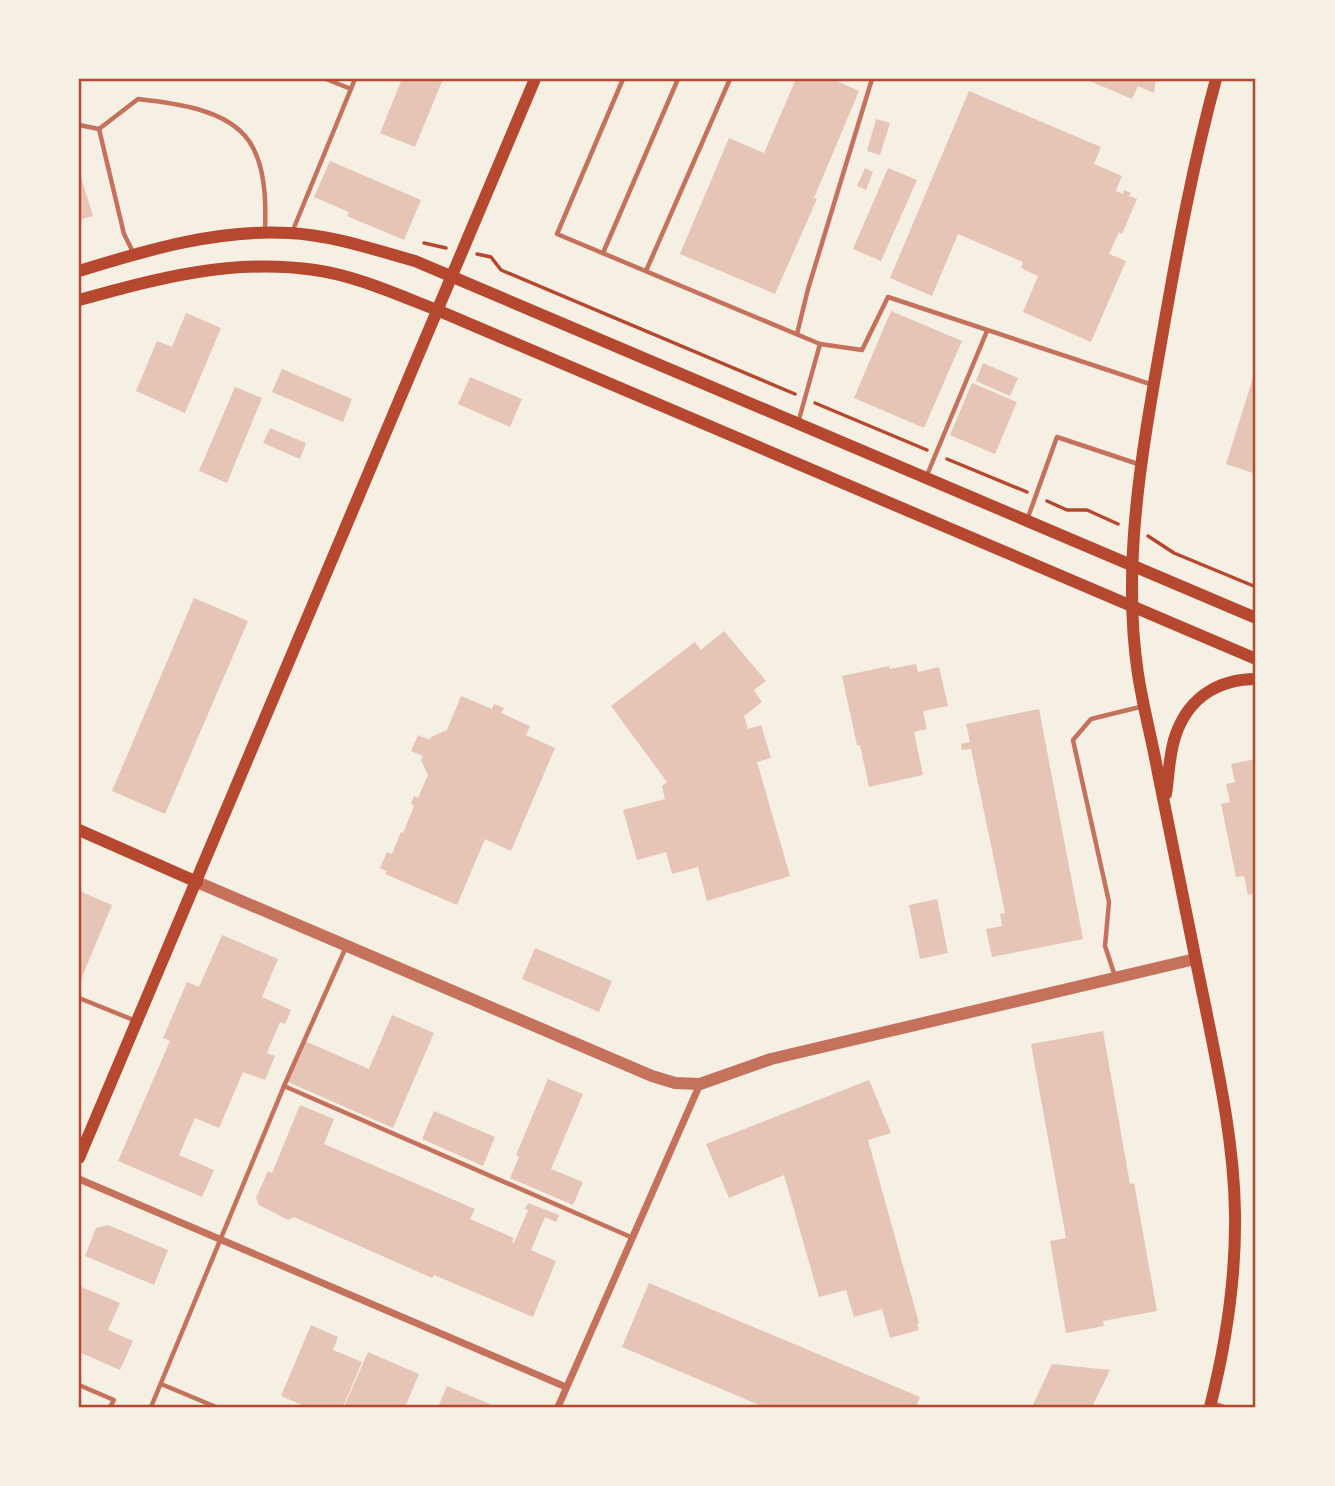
<svg xmlns="http://www.w3.org/2000/svg" width="1335" height="1486" font-family="'Fira Sans Condensed',sans-serif">
<rect width="100%" height="100%" fill="#f6efe4"/>
<g fill="#e6c5b7">
<polygon points="402,79 443,79 415,147 380,133"/>
<polygon points="796,79 832,79 859,91 814,198 817,199 775,294 680,254 729,138 764,153"/>
<polygon points="1085,79 1156,79 1154,93 1138,86 1132,99"/>
<polygon points="969,91 1101,147 1094,164 1122,176 1116,191 1123,194 1124,190 1131,193 1129,196 1137,199 1122,234 1119,232 1109,254 1126,261 1091,342 1023,312 1038,276 1021,268 1023,262 958,234 932,296 890,278"/>
<polygon points="876,119 890,123 880,155 867,151"/>
<polygon points="330,161 421,200 404,240 347,216 349,212 314,197"/>
<polygon points="865,168 873,172 866,190 857,186"/>
<polygon points="888,168 917,180 881,261 853,249"/>
<polygon points="79,171 93,216 79,220"/>
<polygon points="891,311 962,341 924,428 854,398"/>
<polygon points="186,313 221,328 185,413 136,391 157,341 172,347"/>
<polygon points="983,363 1018,378 1010,396 976,381"/>
<polygon points="1256,368 1256,474 1226,464"/>
<polygon points="282,369 352,399 343,422 272,392"/>
<polygon points="470,377 522,399 510,427 458,404"/>
<polygon points="972,383 1017,402 995,454 950,435"/>
<polygon points="235,387 262,398 227,483 199,471"/>
<polygon points="270,428 306,443 300,459 263,443"/>
<polygon points="194,598 248,621 165,814 112,791"/>
<polygon points="724,631 766,681 754,690 762,702 744,716 748,729 761,725 771,758 757,762 790,876 707,901 698,867 672,874 666,852 637,860 623,810 665,799 662,786 667,782 611,706 695,642 701,650"/>
<polygon points="916,664 918,672 939,667 948,706 923,711 927,729 914,732 923,775 869,787 860,745 857,745 842,676 889,666 890,669"/>
<polygon points="461,696 492,709 494,704 504,708 501,713 530,726 526,735 555,748 511,851 485,839 457,905 385,874 387,871 380,868 387,852 392,854 401,832 403,833 414,806 411,804 414,796 418,798 428,775 421,760 423,756 411,751 418,735 430,740 431,737 447,730"/>
<polygon points="1039,709 1083,939 992,957 986,929 1002,926 1000,914 1005,913 971,749 962,750 961,744 970,742 966,724"/>
<polygon points="1256,759 1256,893 1248,895 1244,876 1236,877 1221,804 1230,802 1226,784 1235,782 1231,764"/>
<polygon points="79,891 112,905 79,984"/>
<polygon points="937,899 948,953 920,959 909,905"/>
<polygon points="222,935 278,959 262,997 291,1010 285,1024 280,1022 267,1053 275,1056 265,1080 243,1072 219,1128 195,1118 179,1155 214,1170 202,1197 118,1161 170,1041 163,1038 187,982 199,987"/>
<polygon points="535,948 612,981 599,1012 522,979"/>
<polygon points="392,1015 434,1033 393,1128 288,1082 305,1041 369,1069"/>
<polygon points="1103,1031 1130,1184 1134,1183 1157,1311 1103,1321 1104,1326 1066,1333 1050,1241 1066,1238 1031,1044"/>
<polygon points="548,1079 583,1094 551,1169 583,1182 573,1205 510,1178 519,1157 516,1155"/>
<polygon points="869,1080 891,1133 868,1140 919,1323 917,1324 919,1330 890,1338 882,1309 854,1317 846,1290 819,1297 784,1175 729,1198 706,1144"/>
<polygon points="300,1105 334,1119 324,1144 475,1209 470,1219 514,1238 512,1242 514,1243 528,1210 525,1209 528,1203 559,1215 556,1222 545,1217 531,1250 556,1261 533,1317 434,1275 432,1278 294,1217 288,1220 259,1205 256,1198 268,1171 272,1173"/>
<polygon points="434,1111 495,1137 483,1166 422,1139"/>
<polygon points="108,1225 168,1250 154,1285 85,1256 96,1228"/>
<polygon points="649,1283 920,1397 916,1407 764,1407 622,1347"/>
<polygon points="79,1286 120,1303 108,1330 133,1341 120,1370 79,1352"/>
<polygon points="311,1325 338,1337 333,1350 362,1362 343,1407 307,1407 281,1396"/>
<polygon points="368,1352 419,1374 405,1407 344,1407"/>
<polygon points="1052,1364 1110,1370 1092,1407 1032,1407"/>
<polygon points="447,1386 490,1404 489,1407 438,1407"/>
</g>
<g fill="none" stroke-linecap="round" stroke-linejoin="round">
<g stroke="#b5482f" stroke-width="3.5">
<polyline points="424,243 446,248"/>
<polyline points="477,254 491,257 501,270 795,394"/>
<polyline points="815,403 927,450"/>
<polyline points="947,459 1027,492"/>
<polyline points="1047,501 1067,510 1087,510 1118,524"/>
<polyline points="1148,536 1174,553 1256,587"/>
</g>
<g stroke="#c5725c" stroke-width="4.5">
<polyline points="326,79 351,89"/>
<polyline points="623,79 557,234 820,344 798,423"/>
<polyline points="79,125 99,129 124,234 134,254"/>
<path d="M 99,129 L 138,99 C 174,103 227,109 249,141 C 266,166 266,203 265,232"/>
<polyline points="293,230 355,79"/>
<polyline points="603,253 678,79"/>
<polyline points="646,271 730,79"/>
<polyline points="797,334 808,289 872,79"/>
<polyline points="820,344 862,350 888,297 1153,385"/>
<polyline points="927,475 987,331"/>
<polyline points="1027,520 1057,437 1138,464"/>
<polyline points="1115,976 1105,946 1109,902 1073,740 1091,719 1144,706"/>
<polyline points="79,998 136,1021"/>
<polyline points="284,1086 633,1238"/>
<polyline points="161,1384 216,1407"/>
<polyline points="79,1385 114,1400 110,1407"/>
<polyline points="1211,1403 1224,1407"/>
<polyline points="151,1407 284,1086 346,947"/>
</g>
<g stroke="#c5725c" stroke-width="7">
<polyline points="79,1179 566,1387"/>
<polyline points="558,1407 700,1084"/>
</g>
<polyline stroke="#c5725c" stroke-width="12" points="197,882 652,1076 675,1083 700,1084 771,1059 1195,959"/>
<g stroke="#b5482f" stroke-width="12">
<path d="M 79,271 C 147,250 217,229 289,233 C 332,235 375,250 415,261 L 1256,618"/>
<path d="M 79,300 C 159,278 232,258 315,270 C 357,276 398,295 437,310 L 1256,659"/>
<path d="M 1166,794 C 1169,775 1169,752 1176,734 C 1189,697 1219,679 1256,679"/>
<polyline points="79,830 197,882"/>
<polyline points="79,1158 535,79"/>
<path d="M 1210,1407 C 1226,1344 1236,1278 1235,1213 C 1234,1143 1219,1074 1205,1005 C 1189,928 1174,851 1158,773 C 1152,740 1143,707 1138,674 C 1121,563 1143,446 1162,337 C 1177,250 1193,164 1216,79"/>
</g>
</g>
<rect width="1335" height="1486" fill="none" stroke="#f6efe4" stroke-width="161"/>
<rect x="80" y="80" width="1174" height="1326" fill="none" stroke="#b5482f" stroke-width="2.5"/>
</svg>
